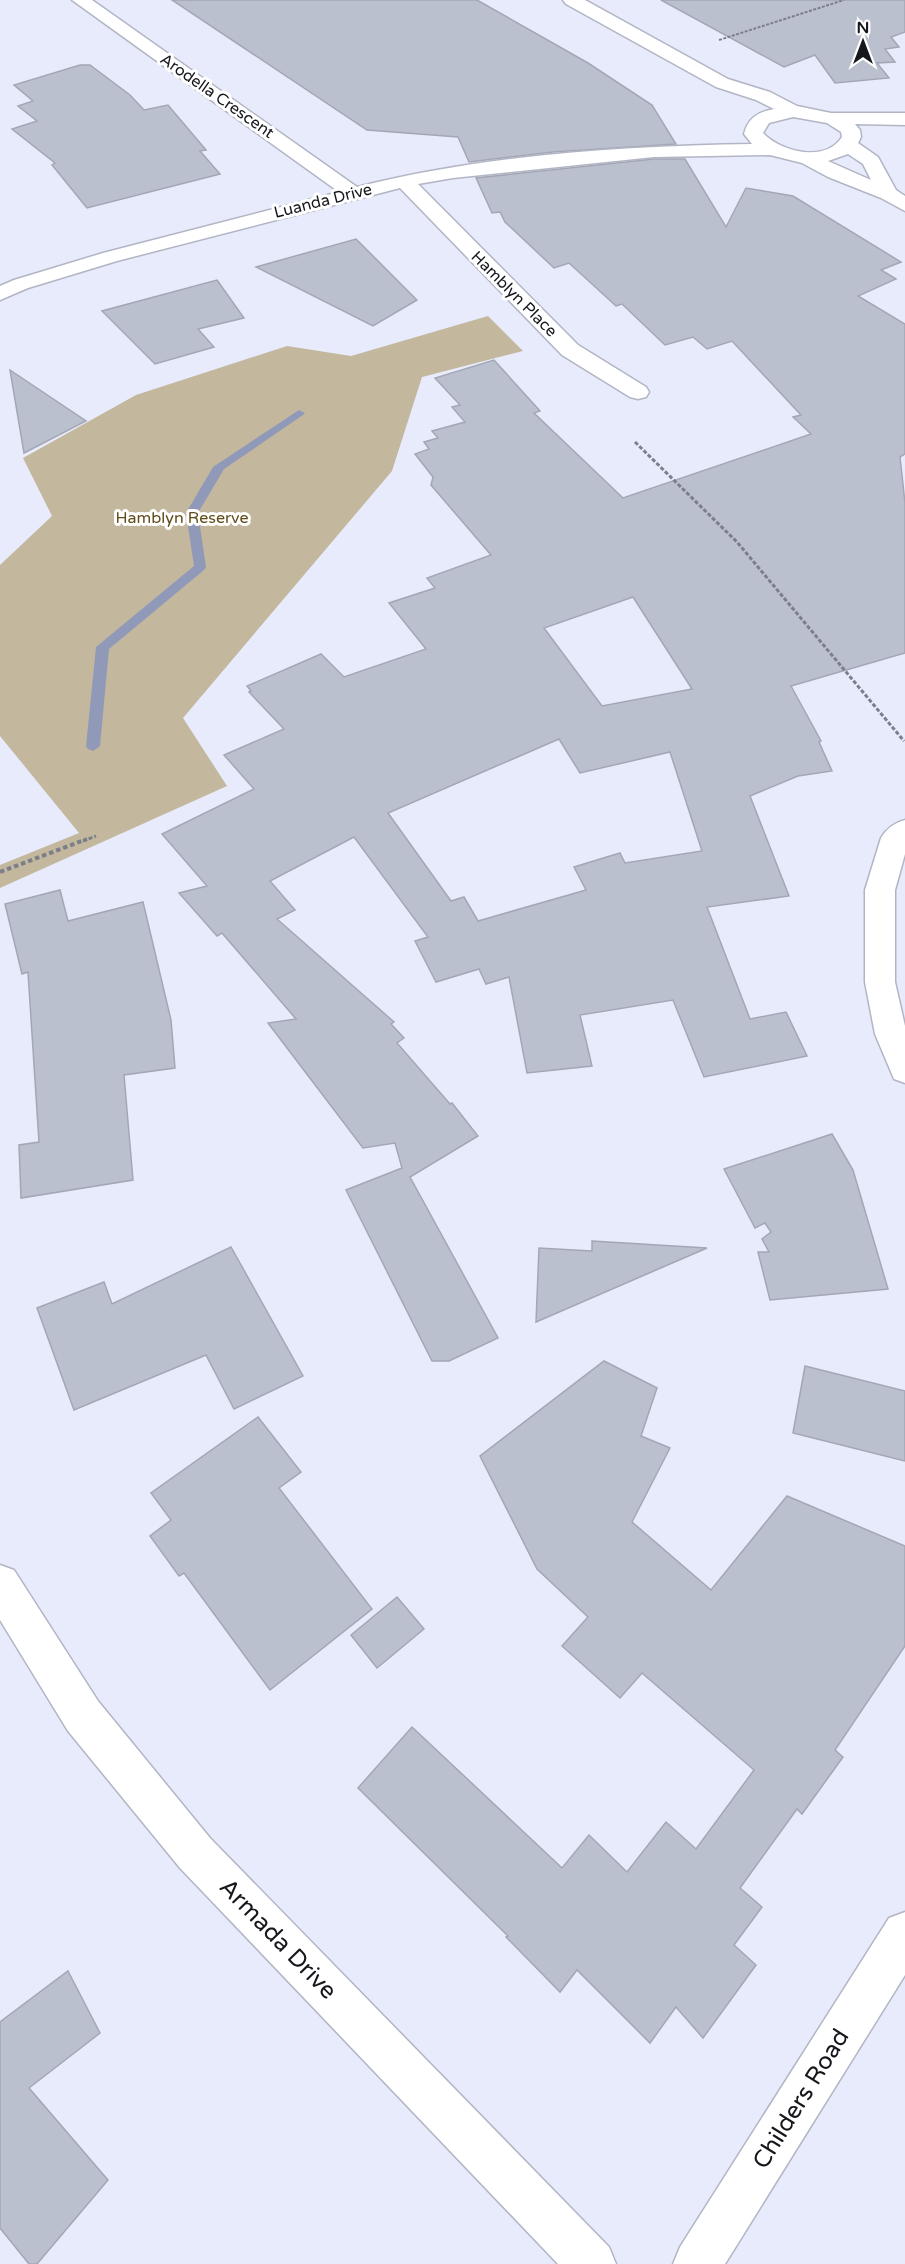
<svg xmlns="http://www.w3.org/2000/svg" width="905" height="2264" font-family="'Varela Round',sans-serif">
<rect width="100%" height="100%" fill="#e7ebfb"/>
<polygon fill="#c3b79e" points="488,316 523,351 422,377 392,471 183,718 227,786 0,888 0,865 79,833 0,736 0,565 52,516 23,458 136,395 287,346 351,356"/>
<g fill="none" stroke-linecap="round" stroke-linejoin="round">
<polygon fill="#9199b9" fill-rule="evenodd" points="299,410 305,413 303,415 224,469 198,513 206,567 204,570 109,649 100,746 93,751 88,749 86,746 96,647 194,566 186,513 213,467"/>
</g>
<g fill="#bbc0cf" stroke="#a3a7b5" stroke-width="1.5" fill-rule="evenodd">
<polygon points="172,0 477,0 588,63 652,105 676,144 553,152 469,162 458,137 367,130"/>
<polygon points="661,0 905,0 905,32 891,37 899,47 885,49 895,62 877,63 889,78 835,83 815,55 784,67"/>
<polygon points="80,65 90,65 130,95 144,110 168,105 206,150 200,151 220,174 87,208 52,165 55,163 12,129 37,121 18,106 33,101 14,85"/>
<path d="M 654,159 L 685,159 L 726,227 L 746,188 L 793,196 L 901,262 L 881,270 L 896,279 L 858,296 L 905,324 L 905,454 L 900,457 L 905,503 L 905,653 L 791,686 L 821,741 L 819,742 L 832,771 L 798,776 L 750,796 L 789,896 L 707,907 L 750,1019 L 786,1012 L 807,1056 L 704,1077 L 673,1000 L 580,1015 L 592,1066 L 527,1073 L 509,977 L 486,984 L 479,969 L 436,982 L 415,941 L 428,937 L 354,837 L 270,881 L 295,910 L 277,919 L 394,1022 L 391,1024 L 404,1038 L 397,1043 L 450,1104 L 452,1103 L 478,1136 L 410,1177 L 498,1338 L 449,1361 L 432,1361 L 346,1190 L 402,1168 L 395,1143 L 363,1148 L 268,1023 L 296,1019 L 222,933 L 217,936 L 179,893 L 207,886 L 162,834 L 254,789 L 224,755 L 284,729 L 249,692 L 251,691 L 247,686 L 321,654 L 344,677 L 426,649 L 389,603 L 435,588 L 427,578 L 491,555 L 431,485 L 433,477 L 415,454 L 429,449 L 424,442 L 438,438 L 432,431 L 465,422 L 452,407 L 460,405 L 435,378 L 494,360 L 540,411 L 534,413 L 623,498 L 811,434 L 793,417 L 801,415 L 732,341 L 707,349 L 693,337 L 665,345 L 622,304 L 616,306 L 569,263 L 554,268 L 505,222 L 500,212 L 492,213 L 476,178 ZM 633,597 L 692,689 L 602,706 L 544,628 ZM 559,739 L 580,773 L 670,752 L 702,851 L 625,863 L 620,853 L 574,867 L 586,890 L 478,921 L 464,897 L 451,901 L 388,813 Z"/>
<polygon points="356,239 417,300 373,326 256,267"/>
<polygon points="217,280 244,318 198,329 214,347 155,364 102,311"/>
<polygon points="10,370 86,421 24,453"/>
<polygon points="60,890 68,921 143,902 171,1020 175,1068 124,1075 133,1180 21,1198 19,1145 39,1142 28,972 22,974 5,904"/>
<polygon points="832,1134 853,1170 888,1289 770,1300 758,1252 769,1252 762,1239 771,1232 765,1223 755,1228 724,1169"/>
<polygon points="592,1241 707,1248 536,1322 539,1248 592,1251"/>
<polygon points="231,1247 303,1376 234,1409 206,1355 74,1410 37,1308 104,1282 112,1304"/>
<polygon points="604,1361 657,1388 641,1436 670,1448 632,1522 711,1590 787,1496 905,1546 905,1646 835,1750 843,1757 802,1814 797,1809 740,1888 762,1907 734,1945 756,1965 703,2038 676,2007 650,2043 577,1970 560,1992 506,1937 508,1936 358,1788 412,1727 562,1868 589,1835 627,1872 666,1822 696,1849 754,1770 642,1673 620,1698 562,1646 588,1617 537,1569 480,1456"/>
<polygon points="805,1366 905,1391 905,1461 793,1433"/>
<polygon points="258,1417 301,1472 279,1488 372,1609 270,1690 184,1573 179,1576 150,1536 171,1520 151,1493"/>
<polygon points="397,1597 424,1629 377,1668 351,1635"/>
<polygon points="68,1971 100,2033 29,2088 108,2180 37,2264 29,2264 0,2228 0,2022"/>
</g>
<g fill="none" stroke-linecap="round" stroke-linejoin="round">
<defs>
<g id="minor">
<path d="M 72,0 L 92,0 L 357,187 C 483,155 622,146 752,144 L 744,134 C 748,118 758,112 774,109 L 756,100 L 716,87 L 566,4 L 563,0 L 585,0 L 728,79 L 770,92 L 797,106 L 831,113 L 905,113 L 905,125 L 855,124 L 860,130 L 861,137 L 858,143 L 878,157 L 896,190 L 905,196 L 905,211 L 881,198 L 828,177 L 802,163 L 770,155 L 654,157 L 453,178 L 418,184 L 578,345 L 646,387 L 649,392 L 646,397 L 638,399 L 630,397 L 562,355 L 400,188 L 117,261 L 28,288 L 0,300 L 0,286 L 14,280 L 103,253 L 339,192 ZM 793,117 L 827,123 L 841,132 L 842,137 C 825,163 781,152 763,133 L 769,123 ZM 848,154 L 863,164 L 871,180 L 828,161 Z"/>
<path d="M 905,820 L 905,854 L 895,890 L 895,982 L 905,1026 L 905,1083 L 894,1079 L 875,1034 L 865,982 L 865,890 L 881,838 C 887,828 894,823 905,820 Z"/>
<polygon points="0,1565 14,1570 98,1701 210,1838 609,2247 616,2264 558,2264 180,1868 68,1731 0,1620"/>
<polygon points="905,1912 905,1975 725,2264 673,2264 680,2247 889,1918"/>
</g>
</defs>
<use href="#minor" stroke="#b1b5c4" stroke-width="3"/>
<polyline stroke="#7c7f89" stroke-width="2" stroke-dasharray="3 1.5" stroke-linecap="butt" points="719,40 844,0"/>
<g stroke="#7c7f89" stroke-width="3" stroke-dasharray="4 2" stroke-linecap="butt">
<polyline points="635,442 737,542 904,741"/>
<polyline points="83,841 96,836"/>
</g>
<polyline stroke="#7c7f89" stroke-width="4" stroke-dasharray="4.5 3" stroke-linecap="butt" points="0,872 87,839"/>
<use href="#minor" fill="#fff" fill-rule="evenodd"/>
</g>
<g text-anchor="middle" dominant-baseline="central" stroke-width="6" stroke-linejoin="round" paint-order="stroke">
<g font-size="16" fill="#16171c" stroke="#fff">
<text transform="translate(217 96) rotate(35)">Arodella Crescent</text>
<text transform="translate(323 201) rotate(-14)">Luanda Drive</text>
<text transform="translate(514 294) rotate(45)">Hamblyn Place</text>
</g>
<g font-size="16" fill="#604c1a" stroke="#fff">
<text x="182" y="518">Hamblyn Reserve</text>
</g>
<g font-size="24" fill="#16171c" stroke="#fff">
<text transform="translate(278 1939) rotate(46)">Armada Drive</text>
<text transform="translate(801 2099) rotate(-58)">Childers Road</text>
</g>
</g>
<g transform="translate(863 42)" stroke="#ffffff" stroke-width="4.5" paint-order="stroke">
<path d="M0-4.5L10 22L0 15L-10 22Z" fill="#16171c"/>
<text y="-9" font-size="16" font-weight="bold" text-anchor="middle" fill="#16171c">N</text>
</g>
</svg>
